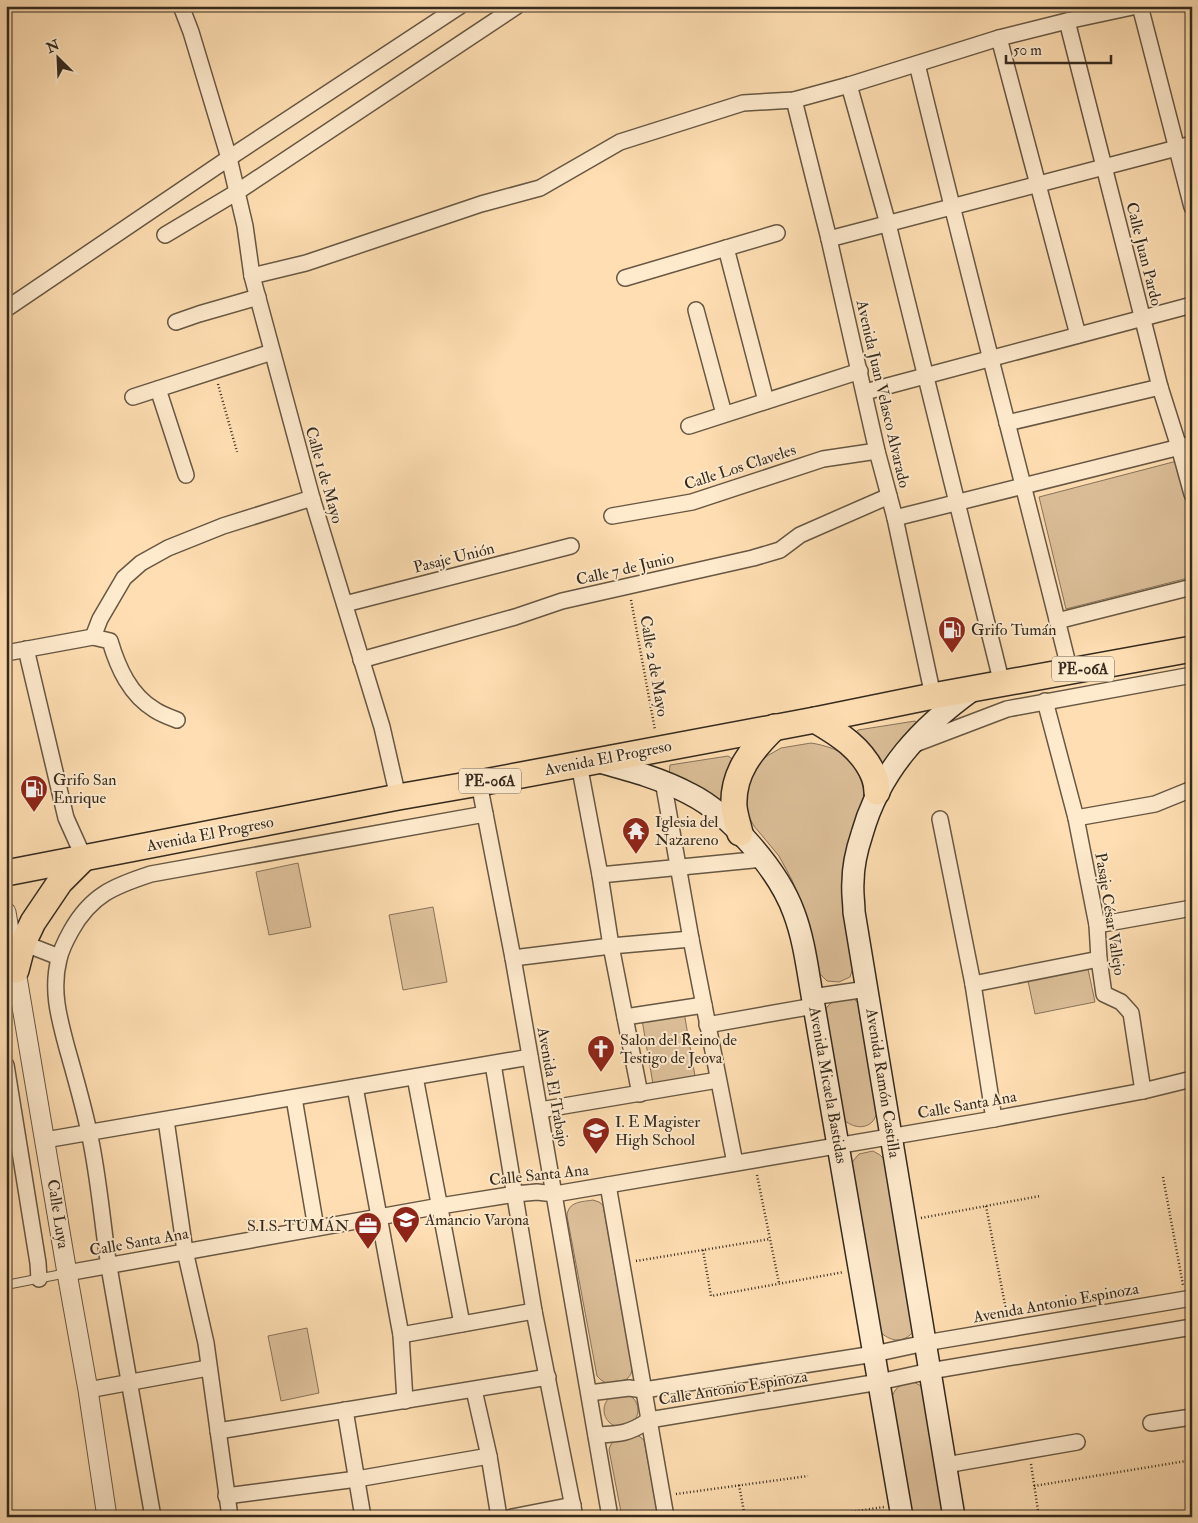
<svg xmlns="http://www.w3.org/2000/svg" width="1198" height="1523" font-family="'IM FELL Double Pica',serif">
<rect width="100%" height="100%" fill="#fedeb2"/>
<filter id="stains"><feTurbulence type="fractalNoise" baseFrequency=".004" numOctaves="4"/><feColorMatrix values="0 0 0 0 .2 0 0 0 0 .09 0 0 0 0 .02 0 0 0 .5 -.17"/></filter>
<radialGradient id="worn" r=".72"><stop offset=".6" stop-color="#630" stop-opacity="0"/><stop offset="1" stop-color="#630" stop-opacity=".3"/></radialGradient>
<g fill="#dcbf99" stroke="#88745c">
<polygon points="1177,461 1192,519 1192,577 1066,609 1039,497"/>
<polygon points="915,721 919,727 884,766 854,734 858,730"/>
<path d="M 811,743 C 824,745 842,750 852,761 C 858,769 861,781 864,791 L 854,965 L 850,977 L 839,982 L 827,981 L 818,972 L 809,930 L 802,904 L 792,880 L 779,856 L 754,826 L 747,813 L 745,800 L 753,769 L 767,756 L 781,748 Z"/>
<polygon points="728,756 734,760 724,794 720,800 669,777 670,765"/>
<polygon points="298,863 311,927 269,935 256,872"/>
<polygon points="433,907 447,982 403,990 389,915"/>
<polygon points="1088,969 1095,1002 1035,1014 1028,981"/>
<path d="M 843,996 L 854,999 L 859,1004 L 878,1112 C 876,1115 874,1121 871,1123 C 862,1130 851,1126 844,1120 L 824,1012 C 829,1003 834,1000 843,996 Z"/>
<polygon points="684,1012 695,1076 653,1084 642,1020"/>
<path d="M 873,1151 L 880,1155 L 886,1161 L 915,1330 C 902,1346 888,1341 876,1328 L 851,1169 L 853,1161 L 859,1154 Z"/>
<path d="M 593,1200 L 599,1202 L 603,1205 L 632,1368 L 631,1374 L 627,1379 L 621,1381 L 608,1384 L 601,1380 L 597,1376 L 567,1216 C 568,1201 582,1202 593,1200 Z"/>
<polygon points="307,1328 319,1393 281,1401 268,1336"/>
<path d="M 914,1382 L 921,1386 L 925,1389 L 949,1517 L 910,1517 L 891,1401 C 894,1387 900,1384 914,1382 Z"/>
<circle cx="621" cy="1410" r="17"/>
<path d="M 632,1435 L 639,1436 L 644,1440 L 658,1517 L 622,1517 L 609,1450 C 611,1438 622,1438 632,1435 Z"/>
</g>
<g fill="none" stroke-linecap="round" stroke-linejoin="round">
<defs>
<polyline id="service" points="6,1285 67,1273"/>
<g id="minor">
<polyline points="181,6 191,32 229,158 245,226 252,276 312,498 382,727 398,797"/>
<polyline points="1140,6 1192,207"/>
<polyline points="1067,21 1160,387 1179,447 1192,494"/>
<polyline points="999,38 1078,335"/>
<path d="M 917,64 C 966,267 1020,469 1070,672"/>
<polyline points="849,85 888,224 1002,684"/>
<polyline points="794,100 829,239 877,451 895,518 933,696"/>
<polyline points="165,235 237,192 517,6"/>
<polyline points="829,239 1192,144"/>
<polyline points="726,248 766,401"/>
<polyline points="252,276 306,263 481,204 540,188 620,142 743,103 794,100 849,85 999,38 1067,21 1137,6"/>
<polyline points="625,278 777,233"/>
<polyline points="6,309 229,158 460,6"/>
<polyline points="696,310 724,414"/>
<polyline points="176,322 199,314 258,297"/>
<polyline points="158,389 186,475"/>
<polyline points="865,392 1192,305"/>
<polyline points="133,397 272,352"/>
<polyline points="1007,423 1160,387"/>
<polyline points="689,426 860,371"/>
<polyline points="612,516 692,502 823,459 877,451"/>
<polyline points="895,518 1192,444"/>
<polyline points="345,604 571,546"/>
<polyline points="1057,621 1192,587"/>
<polyline points="93,637 100,619 124,578 141,563 168,548 223,526 312,498"/>
<polyline points="26,649 66,818 84,858"/>
<path d="M 6,653 L 93,637 L 110,641 C 118,668 130,695 155,710 C 161,714 169,717 177,720"/>
<polyline points="361,660 515,617 562,601 753,558 780,550 800,535 889,496"/>
<polyline points="1045,701 1076,818 1097,925 1099,959 1104,994 1121,1002 1131,1013 1143,1091"/>
<polyline points="915,744 1007,709 1192,675"/>
<polyline points="579,764 600,875 611,946 640,1094"/>
<polyline points="663,781 691,939 735,1163"/>
<polyline points="479,783 513,958 610,1517"/>
<polyline points="1076,818 1155,804 1192,789"/>
<polyline points="940,819 973,984 994,1119"/>
<polyline points="600,875 763,859"/>
<polyline points="1097,925 1192,908"/>
<polyline points="23,943 59,957"/>
<polyline points="513,958 611,946 691,939"/>
<polyline points="973,984 1099,959"/>
<polyline points="812,997 867,989"/>
<polyline points="625,1017 704,1005"/>
<polyline points="707,1025 814,1006"/>
<polyline points="493,1064 534,1311 575,1517"/>
<polyline points="6,1065 38,1263 39,1279"/>
<polyline points="415,1077 462,1324"/>
<polyline points="355,1087 401,1335 405,1401"/>
<polyline points="294,1098 316,1228"/>
<polyline points="540,1110 718,1080"/>
<polyline points="166,1120 185,1251 206,1343 230,1517"/>
<polyline points="45,1140 530,1057"/>
<polyline points="608,1185 666,1517"/>
<polyline points="67,1273 440,1206 515,1194 537,1192 555,1194 994,1119 1143,1091 1192,1079"/>
<polyline points="401,1335 534,1311"/>
<polyline points="88,1390 208,1368"/>
<polyline points="474,1390 489,1456 499,1517"/>
<polyline points="589,1393 629,1388 644,1390 874,1354 925,1343 1192,1298"/>
<polyline points="345,1410 363,1517"/>
<polyline points="1151,1423 1192,1417"/>
<polyline points="218,1431 548,1377"/>
<path d="M 596,1435 C 619,1434 629,1434 649,1420 L 879,1382 L 930,1371 L 1192,1327"/>
<polyline points="946,1465 1077,1442"/>
<polyline points="226,1496 357,1479 489,1456"/>
<path d="M 153,1517 C 139,1433 124,1350 109,1267 C 102,1222 99,1177 89,1132 C 83,1104 75,1076 67,1048 C 59,1018 51,990 59,959 C 61,950 66,940 71,931 C 91,895 114,886 151,874 L 485,814"/>
<polyline points="512,1517 573,1505"/>
</g>
<polyline id="tertiary" points="6,912 67,1273 88,1390 107,1517"/>
<g id="secondary">
<path d="M 596,761 C 629,770 660,778 690,794 C 730,814 779,871 794,913 C 805,942 808,975 814,1006 L 902,1517"/>
<path d="M 954,1517 L 854,912 C 854,902 852,892 853,882 C 853,866 857,849 862,834 C 880,770 921,727 974,689"/>
</g>
<g id="trunk">
<path d="M 815,720 C 839,734 863,749 874,776 C 876,781 877,787 877,792"/>
<path d="M 740,833 C 738,825 735,816 734,807 C 732,773 752,749 775,727"/>
<polyline points="6,873 398,797 479,783 815,720 933,696 1192,649"/>
<polyline points="16,970 23,943 33,922 60,882 84,858"/>
</g>
</defs>
<use href="#service" stroke="#675743" stroke-width="10"/>
<use href="#minor" stroke="#675743" stroke-width="18"/>
<use href="#tertiary" stroke="#675743" stroke-width="21"/>
<use href="#secondary" stroke="#352a1e" stroke-width="24"/>
<use href="#trunk" stroke="#352a1e" stroke-width="28"/>
<g stroke="#352a1e" stroke-width="2.5" stroke-dasharray="1 2.5" stroke-linecap="butt">
<polyline points="218,384 237,452"/>
<polyline points="631,600 655,730"/>
<polyline points="757,1175 779,1283"/>
<polyline points="1163,1177 1183,1285"/>
<polyline points="986,1206 1007,1315"/>
<polyline points="921,1218 1040,1196"/>
<polyline points="703,1250 711,1296 844,1272"/>
<polyline points="636,1261 770,1239"/>
<polyline points="1031,1464 1039,1517"/>
<polyline points="739,1485 745,1517"/>
<polyline points="1034,1486 1192,1460"/>
<polyline points="676,1494 808,1476"/>
<polyline points="817,1517 884,1507"/>
</g>
<use href="#service" stroke="#feeacd" stroke-width="8"/>
<use href="#minor" stroke="#feeacd" stroke-width="15"/>
<use href="#tertiary" stroke="#feeacd" stroke-width="19"/>
<use href="#secondary" stroke="#feeacd" stroke-width="21"/>
<use href="#trunk" stroke="#fedeb2" stroke-width="25"/>
</g>
<defs>
<symbol id="fuel-pin" viewBox="-11 -11 22 30"><path d="M0 17L-7.5 6A9.5 9.5 0 1 1 7.5 6Z" fill="#8f2418" stroke="#feeacd"/><path d="M-5.5-6h7V0h2V4h1.3V-2.5L3-4.5l.8-.8L6-3V5H2.5V1h-1V6h-7ZM-4.2-4.7v3.2H.2V-4.7Z" fill="#fff"/></symbol>
<symbol id="temple-pin" viewBox="-11 -11 22 30"><path d="M0 17L-7.5 6A9.5 9.5 0 1 1 7.5 6Z" fill="#8f2418" stroke="#feeacd"/><path d="M0-6L5-2H3V0L6.5 2.5H4V6H1.5V3h-3V6H-4V2.5H-6.5L-3 0V-2H-5Z" fill="#fff"/></symbol>
<symbol id="church-pin" viewBox="-11 -11 22 30"><path d="M0 17L-7.5 6A9.5 9.5 0 1 1 7.5 6Z" fill="#8f2418" stroke="#feeacd"/><path d="M-1.2-6h2.4v3.5h3.3v2.4h-3.3V6h-2.4V-.1h-3.3v-2.4h3.3Z" fill="#fff"/></symbol>
<symbol id="school-pin" viewBox="-11 -11 22 30"><path d="M0 17L-7.5 6A9.5 9.5 0 1 1 7.5 6Z" fill="#8f2418" stroke="#feeacd"/><path d="M0-5L7-2L0 1L-7-2ZM-4 1L0 2.5L4 1V4Q0 6-4 4Z" fill="#fff"/></symbol>
<symbol id="office-pin" viewBox="-11 -11 22 30"><path d="M0 17L-7.5 6A9.5 9.5 0 1 1 7.5 6Z" fill="#8f2418" stroke="#feeacd"/><path d="M-6-3h4V-5.5h4V-3h4V5H-6ZM-1-4.5V-3h2v-1.5ZM-6 0V1H6V0Z" fill="#fff"/></symbol>
</defs>
<g fill-rule="evenodd">
<use href="#fuel-pin" x="936" y="614" width="32" height="43"/>
<use href="#fuel-pin" x="18" y="773" width="32" height="43"/>
<use href="#temple-pin" x="620" y="815" width="32" height="43"/>
<use href="#church-pin" x="585" y="1033" width="32" height="43"/>
<use href="#school-pin" x="580" y="1115" width="32" height="43"/>
<use href="#school-pin" x="390" y="1204" width="32" height="43"/>
<use href="#office-pin" x="352" y="1210" width="32" height="43"/>
</g>
<g text-anchor="middle" dominant-baseline="central" stroke-width="4" stroke-linejoin="round" paint-order="stroke">
<g fill="#feeacd" stroke="#716452" stroke-width="1">
<rect x="1052" y="656.5" width="62" height="25" rx="4"/>
<rect x="459" y="768.5" width="62" height="25" rx="4"/>
</g>
<g font-size="15" font-weight="bold" fill="#352a1e">
<text x="1083" y="669">PE-06A</text>
<text x="490" y="781">PE-06A</text>
</g>
<g font-size="16" fill="#352a1e" stroke="#feeacd">
<text transform="translate(1144 254) rotate(76)">Calle Juan Pardo</text>
<text transform="translate(883 394) rotate(77)">Avenida Juan Velasco Alvarado</text>
<text transform="translate(740 467) rotate(-18)">Calle Los Claveles</text>
<text transform="translate(324 475) rotate(74)">Calle 1 de Mayo</text>
<text transform="translate(454 558) rotate(-14)">Pasaje Unión</text>
<text transform="translate(625 569) rotate(-13)">Calle 7 de Junio</text>
<text transform="translate(654 666) rotate(80)">Calle 2 de Mayo</text>
<text transform="translate(608 758) rotate(-11)">Avenida El Progreso</text>
<text transform="translate(210 834) rotate(-11)">Avenida El Progreso</text>
<text transform="translate(1110 914) rotate(81)">Pasaje César Vallejo</text>
<text transform="translate(883 1083) rotate(81)">Avenida Ramón Castilla</text>
<text transform="translate(828 1085) rotate(80)">Avenida Micaela Bastidas</text>
<text transform="translate(553 1087) rotate(80)">Avenida El Trabajo</text>
<text transform="translate(967 1105) rotate(-10)">Calle Santa Ana</text>
<text transform="translate(539 1175) rotate(-6)">Calle Santa Ana</text>
<text transform="translate(58 1214) rotate(81)">Calle Luya</text>
<text transform="translate(139 1242) rotate(-10)">Calle Santa Ana</text>
<text transform="translate(1056 1303) rotate(-10)">Avenida Antonio Espinoza</text>
<text transform="translate(733 1388) rotate(-9)">Calle Antonio Espinoza</text>
</g>
<g font-size="16" fill="#352a1e" stroke="#feeacd" text-anchor="start">
<text x="971" y="630">Grifo Tumán</text>
<text x="53" y="780">Grifo San<tspan x="53" dy="18">Enrique</tspan></text>
<text x="655" y="822">Iglesia del<tspan x="655" dy="18">Nazareno</tspan></text>
<text x="620" y="1040">Salon del Reino de<tspan x="620" dy="18">Testigo de Jeova</tspan></text>
<text x="615" y="1122">I. E Magister<tspan x="615" dy="18">High School</tspan></text>
<text x="425" y="1220">Amancio Varona</text>
<text x="349" y="1226" text-anchor="end">S.I.S. TUMÁN</text>
</g>
</g>
<rect width="1198" height="1523" fill="none" stroke="#fedeb2" stroke-width="25"/>
<rect x="8" y="8" width="1183" height="1508" fill="none" stroke="#352a1e" stroke-width="2.5"/>
<rect x="12" y="12" width="1173" height="1498" fill="none" stroke="#352a1e"/>
<g transform="translate(58 58) rotate(336)" stroke="#feeacd" stroke-width="4" paint-order="stroke">
<path d="M0-4L9 19L0 12L-9 19Z" fill="#352a1e"/>
<text y="-8" font-size="14" font-weight="bold" text-anchor="middle" fill="#352a1e">N</text>
</g>
<path d="M1006 55v8h105v-8" fill="none" stroke="#352a1e" stroke-width="2.5"/>
<text x="1013" y="55" font-size="15" fill="#352a1e" stroke="#feeacd" stroke-width="4" paint-order="stroke">50 m</text>
<rect width="100%" height="100%" filter="url(#stains)"/>
<rect width="100%" height="100%" fill="url(#worn)"/>
</svg>
